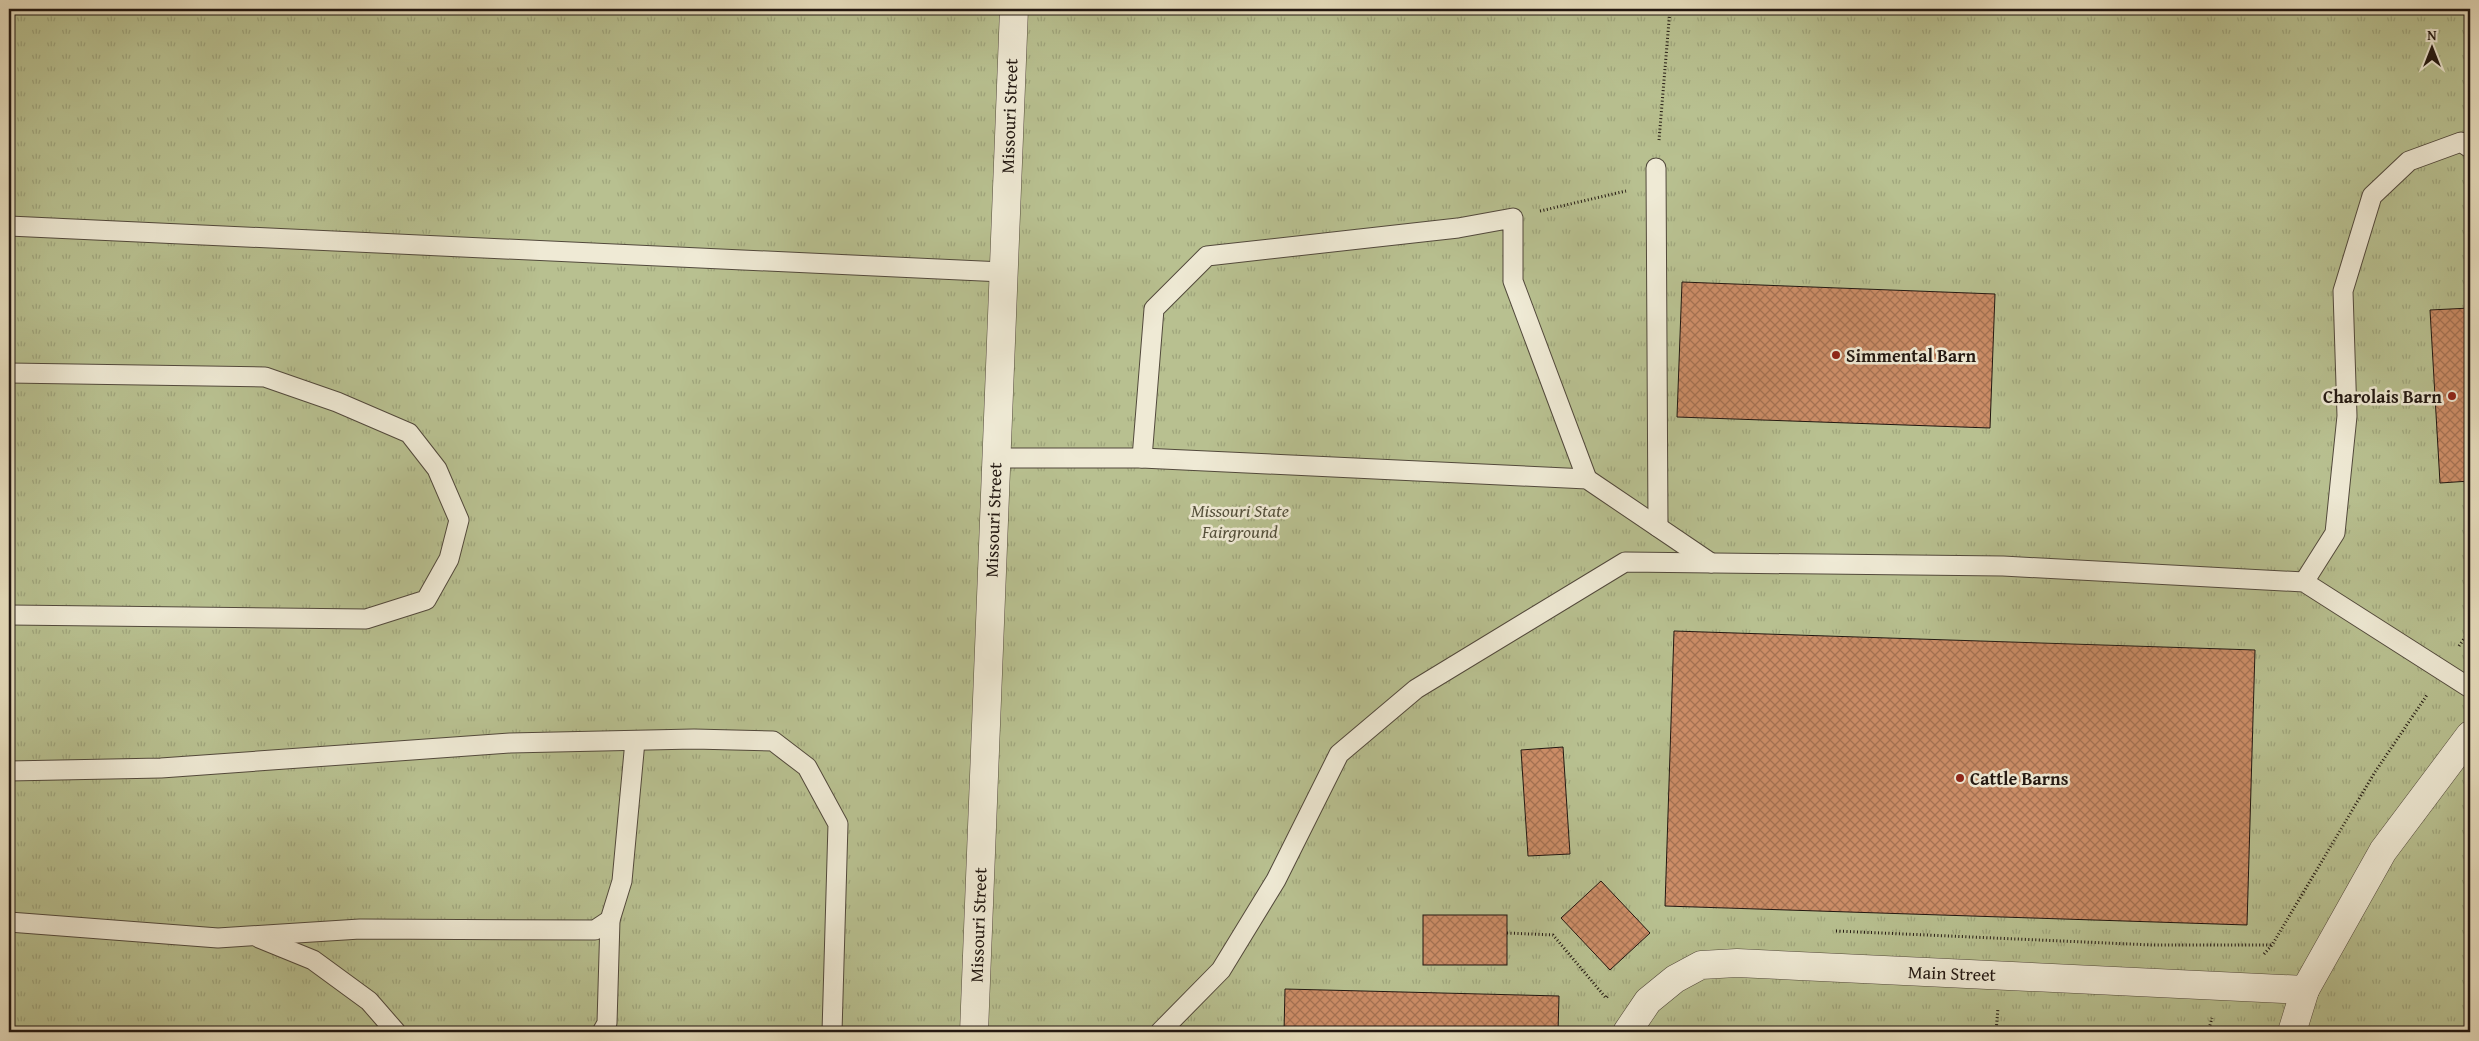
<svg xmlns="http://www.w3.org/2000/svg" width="2479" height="1041" font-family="'Gentium Book Plus',serif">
<defs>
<pattern id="park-tufts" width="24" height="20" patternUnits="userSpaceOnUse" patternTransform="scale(1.25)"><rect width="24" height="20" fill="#b8c090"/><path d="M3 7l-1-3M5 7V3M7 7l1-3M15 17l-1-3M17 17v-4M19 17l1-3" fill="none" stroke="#9ea47b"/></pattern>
<pattern id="building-cross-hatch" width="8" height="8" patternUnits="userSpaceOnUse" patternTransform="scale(1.25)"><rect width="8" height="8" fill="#cc8d67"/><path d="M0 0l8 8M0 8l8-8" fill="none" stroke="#a57253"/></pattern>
</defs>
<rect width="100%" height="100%" fill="#e7debe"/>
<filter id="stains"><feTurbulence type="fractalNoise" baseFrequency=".004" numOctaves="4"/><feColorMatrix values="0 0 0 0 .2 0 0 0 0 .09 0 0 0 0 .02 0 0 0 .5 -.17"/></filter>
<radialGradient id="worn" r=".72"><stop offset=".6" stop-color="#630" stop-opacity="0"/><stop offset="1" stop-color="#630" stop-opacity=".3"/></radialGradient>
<rect fill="url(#park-tufts)" stroke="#6c6c50" x="9" y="9" width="2461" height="1023"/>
<g fill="url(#building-cross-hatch)" stroke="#211711">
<polygon points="1682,282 1995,294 1990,428 1677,417"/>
<polygon points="2470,308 2470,481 2440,483 2430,310"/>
<polygon points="1674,631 2255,650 2247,925 1665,906"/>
<polygon points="1563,747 1570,854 1528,856 1521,750"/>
<polygon points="1601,881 1650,933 1610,970 1561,918"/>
<rect x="1423" y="915" width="84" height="50"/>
<polygon points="1285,989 1559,996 1558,1032 1284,1032"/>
</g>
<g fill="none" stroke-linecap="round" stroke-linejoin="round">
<defs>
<g id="service">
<polyline points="1656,168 1658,527"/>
<polyline points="9,226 1003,272"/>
<polyline points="9,373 265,377 337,402 409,433 437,469 459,520 449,559 426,600 366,619 9,615"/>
<polyline points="996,458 1142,458 1587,479 1711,563"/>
<polyline points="1142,458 1154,309 1207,256 1458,228 1513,218 1513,281 1587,479"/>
<polyline points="2304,582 2335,533 2347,416 2343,291 2372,196 2409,161 2461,142 2470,148"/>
<polyline points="9,771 161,768 510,743 694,739 773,741 807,767 838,824 832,1032"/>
<polyline points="9,922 218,938 360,929 595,930 610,920 622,881 635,741"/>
<polyline points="259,938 313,960 369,1001 396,1032"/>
<polyline points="602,1032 607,1023 610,920"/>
<polyline points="1160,1032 1221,970 1276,880 1339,754 1416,689 1625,562 2003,566 2304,582 2470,688"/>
</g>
<g id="minor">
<polyline points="974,1032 1014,9"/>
<polyline points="1627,1032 1648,1001 1675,979 1701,965 1737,963 2305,990"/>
<polyline points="2292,1032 2305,990 2383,851 2470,735"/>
</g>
</defs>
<use href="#service" stroke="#52493c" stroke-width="21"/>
<use href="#minor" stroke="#52493c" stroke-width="29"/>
<g stroke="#211711" stroke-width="3" stroke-dasharray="1 2.5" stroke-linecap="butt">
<polyline points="1659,140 1670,9"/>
<polyline points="1540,211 1626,191"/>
<polyline points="2459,646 2470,630"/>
<polyline points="1836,931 2152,945 2272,945"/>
<polyline points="1507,933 1553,935 1606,998 1608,996"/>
<polyline points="2264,954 2272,945 2375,772 2427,695"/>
<polyline points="1996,1032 1998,1008"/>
<polyline points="2208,1032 2212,1018"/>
</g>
<use href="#service" stroke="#efead5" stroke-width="19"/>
<use href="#minor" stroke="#efead5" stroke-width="28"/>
</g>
<g fill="#8f2418" stroke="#efead5" stroke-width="2">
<circle cx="1836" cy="355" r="5"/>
<circle cx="2452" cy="396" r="5"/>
<circle cx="1960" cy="778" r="5"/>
</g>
<g text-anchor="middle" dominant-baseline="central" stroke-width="5" stroke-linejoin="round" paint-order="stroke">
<g font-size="18" fill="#211711" stroke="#efead5">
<text transform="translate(1009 116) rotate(-88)">Missouri Street</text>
<text transform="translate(993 520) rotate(-88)">Missouri Street</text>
<text transform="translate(978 925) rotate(-88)">Missouri Street</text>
<text transform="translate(1952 973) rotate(2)">Main Street</text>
</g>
<g font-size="18" font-weight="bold" fill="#211711" stroke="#efead5" text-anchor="start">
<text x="1846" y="355">Simmental Barn</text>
<text x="2442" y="396" text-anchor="end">Charolais Barn</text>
<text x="1970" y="778">Cattle Barns</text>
</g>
<g font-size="18" font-style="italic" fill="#56523d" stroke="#efead5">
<text x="1240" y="510">Missouri State<tspan x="1240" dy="21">Fairground</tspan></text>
</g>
</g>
<rect width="2479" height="1041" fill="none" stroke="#e7debe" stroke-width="30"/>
<rect x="10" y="10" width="2459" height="1021" fill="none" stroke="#211711" stroke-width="2.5"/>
<rect x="15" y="15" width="2449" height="1011" fill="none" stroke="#211711"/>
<g transform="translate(2432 48)" stroke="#efead5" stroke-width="4" paint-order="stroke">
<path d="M0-4L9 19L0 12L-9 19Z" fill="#211711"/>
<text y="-8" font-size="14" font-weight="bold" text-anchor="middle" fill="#211711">N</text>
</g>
<rect width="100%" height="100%" filter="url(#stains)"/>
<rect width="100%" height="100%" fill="url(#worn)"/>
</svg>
